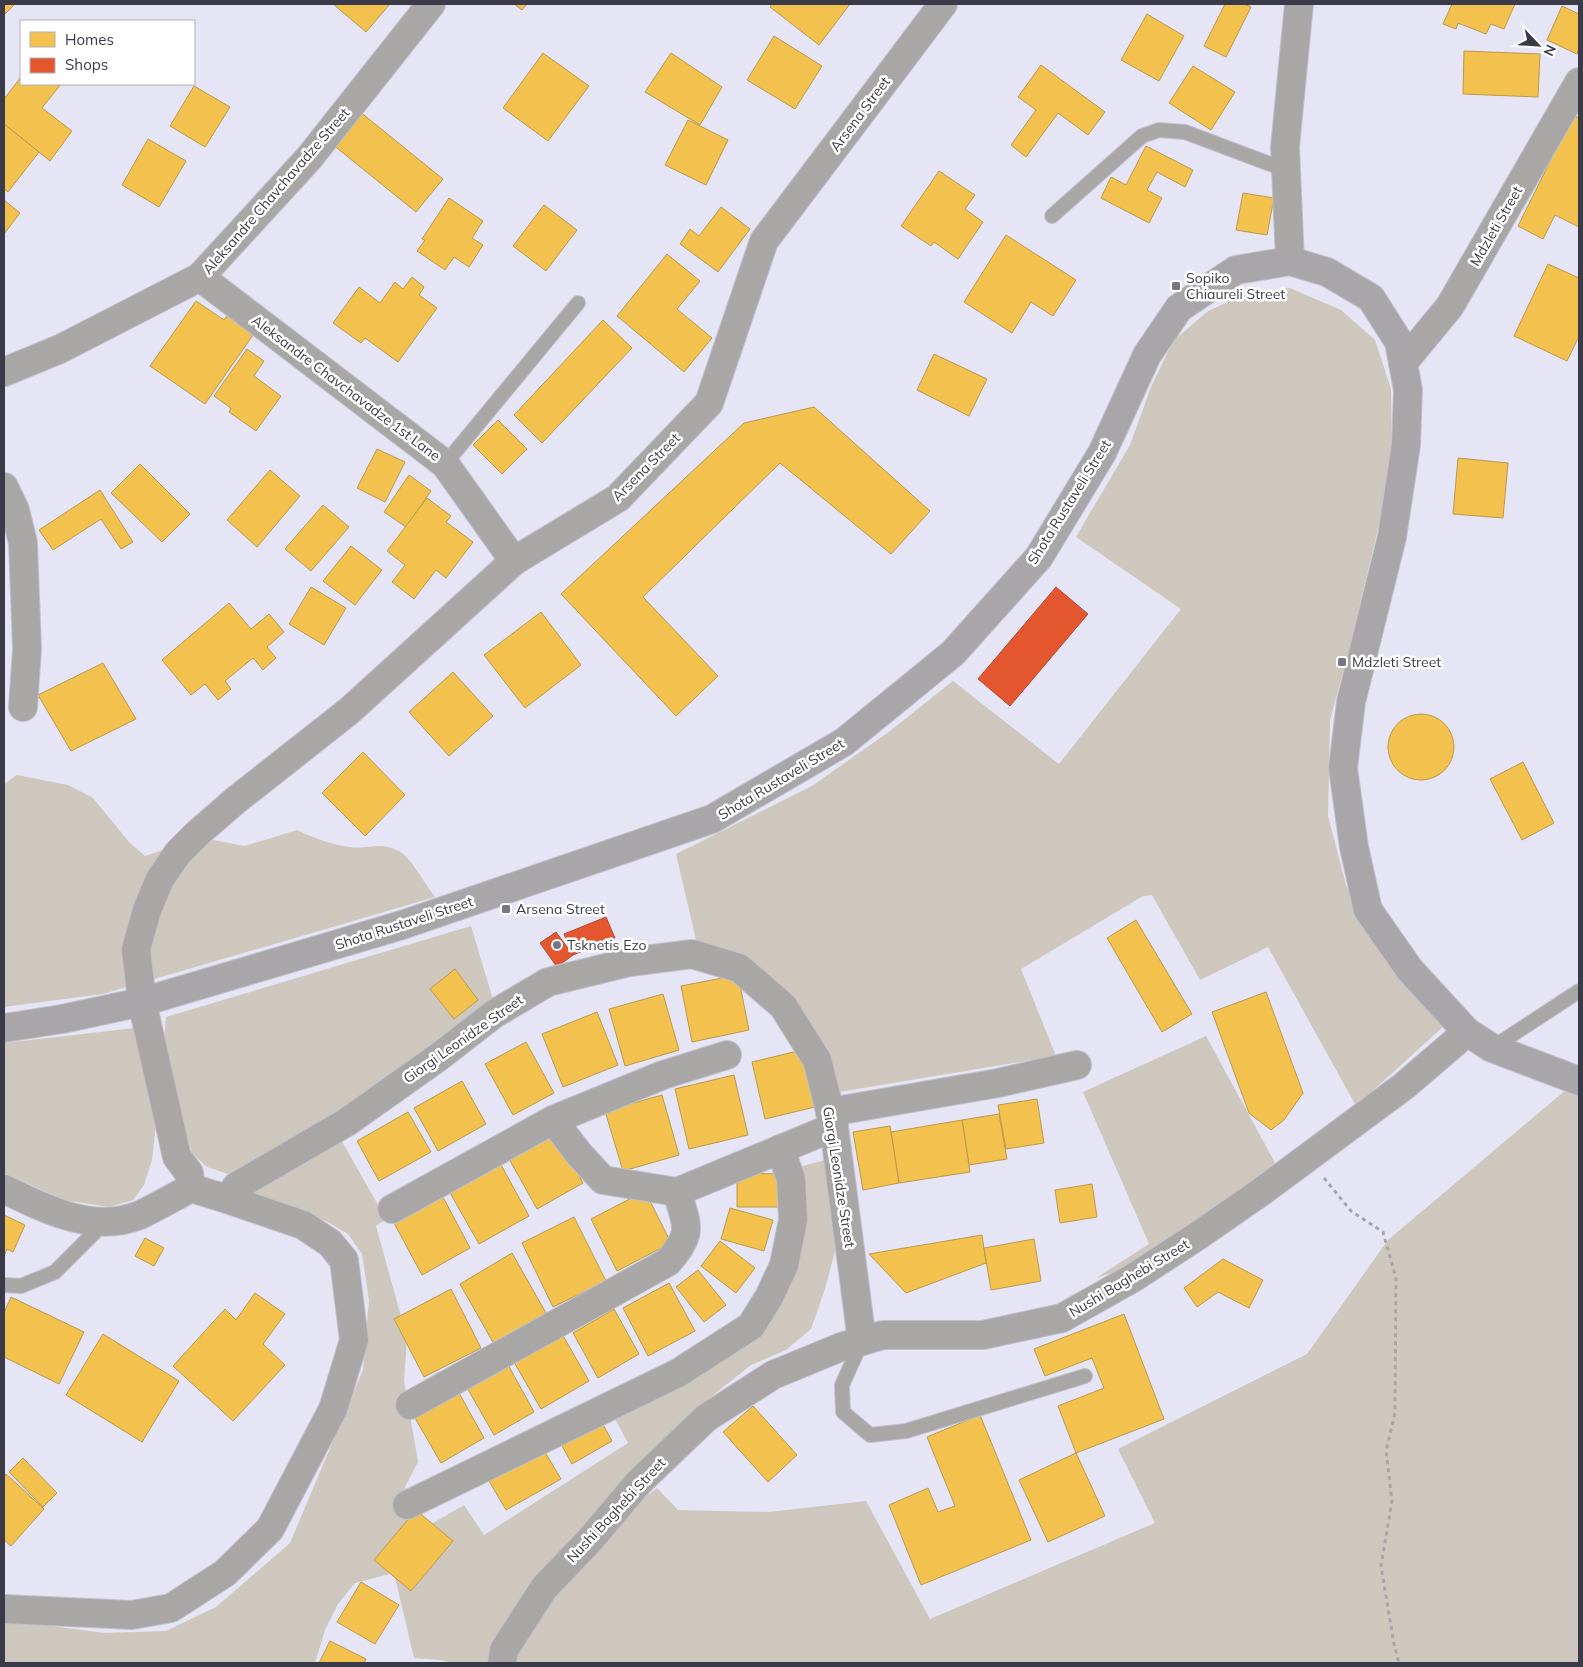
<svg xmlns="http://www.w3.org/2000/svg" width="1583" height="1667" font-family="Mulish,sans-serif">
<rect width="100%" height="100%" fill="#e5e5f5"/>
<g fill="#cdc7bd">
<polygon points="1290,288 1341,310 1375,340 1391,389 1392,459 1378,529 1347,657 1330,720 1328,816 1346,885 1379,940 1445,1025 1356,1106 1268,947 1200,980 1152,895 1143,896 1021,969 1056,1056 839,1092 828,1049 788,997 697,944 676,854 812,786 890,731 953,681 1059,764 1181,609 1076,537 1130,445 1151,387 1173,341 1208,311 1244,295"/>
<path d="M 17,775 L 68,785 L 93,798 L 129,842 L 145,856 L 175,846 L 202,847 L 213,840 L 245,846 L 297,830 C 314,838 330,844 349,847 C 371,850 380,840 402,853 C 410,858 428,888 435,897 L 103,994 L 4,1007 L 4,784 Z"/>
<polygon points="471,926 494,1003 380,1088 249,1169 228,1174 207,1167 192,1153 163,1052 166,1017"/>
<polygon points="135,1028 156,1124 152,1160 144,1185 133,1200 109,1207 64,1200 4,1173 4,1043"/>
<polygon points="1206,1036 1279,1170 1125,1269 1096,1278 1149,1244 1083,1092"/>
<polygon points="1579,1081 1579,1663 502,1663 589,1541 657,1488 678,1510 769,1512 866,1501 930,1619 1155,1523 1118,1449 1307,1354 1388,1240 1567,1089"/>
<polygon points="340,1138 386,1219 376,1226 407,1338 404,1381 418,1462 405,1487 423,1529 464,1505 484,1535 628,1443 612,1413 759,1327 798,1167 830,1159 837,1244 824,1292 811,1329 786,1350 751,1365 702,1404 530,1591 494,1663 454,1663 440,1660 414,1658 394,1573 355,1583 338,1604 325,1630 315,1663 4,1663 4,1622 12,1621 105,1633 166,1631 216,1607 290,1543 363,1370 369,1300 362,1254 348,1234 326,1221 250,1194"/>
</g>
<g fill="#f2c14e" stroke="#bb984c">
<polygon points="4,4 15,4 4,15"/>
<polygon points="333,4 390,4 366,32"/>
<polygon points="514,4 527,4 522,10"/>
<polygon points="772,4 850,4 819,45 770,7"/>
<polygon points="1225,4 1244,4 1251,7 1226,57 1204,46"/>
<polygon points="1452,4 1515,4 1504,29 1491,24 1486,34 1458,23 1456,29 1443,24"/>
<polygon points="1562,6 1579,14 1579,48 1577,54 1547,40"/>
<polygon points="1147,14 1184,36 1159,81 1121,60"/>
<polygon points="774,36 822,66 795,109 747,80"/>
<polygon points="1464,51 1540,54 1538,97 1463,94"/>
<polygon points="543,53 589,86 548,141 503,108"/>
<polygon points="671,53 722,87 700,125 645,92"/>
<polygon points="1041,65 1105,112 1088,135 1058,113 1026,157 1011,145 1036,110 1018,97"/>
<polygon points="1193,66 1235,92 1211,130 1169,103"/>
<polygon points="21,77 21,84 61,84 42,108 72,131 50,161 4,124 4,99"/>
<polygon points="194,86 230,107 205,147 170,126"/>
<polygon points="359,111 443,179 416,212 332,144"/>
<polygon points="1573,115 1579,118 1579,227 1555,215 1543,239 1518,226"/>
<polygon points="688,120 728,140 706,185 665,165"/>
<polygon points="4,124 39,152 8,192 4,189"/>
<polygon points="148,139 186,161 159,207 122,185"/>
<polygon points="1146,146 1193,170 1185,187 1157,172 1147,190 1162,198 1149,223 1101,198 1111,177 1126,185"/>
<polygon points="939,171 975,195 965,209 983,222 958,259 934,242 931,246 901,226"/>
<polygon points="1243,193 1274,198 1267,235 1236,230"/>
<polygon points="449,198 483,221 472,238 483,245 469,267 454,257 445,270 417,251 425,240 422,239"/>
<polygon points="4,200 20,213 4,234"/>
<polygon points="544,205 577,230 546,271 513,246"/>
<polygon points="721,207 750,229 718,272 680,244 690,229 699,236"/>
<polygon points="1006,235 1076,280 1053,316 1031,302 1012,333 964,302"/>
<polygon points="667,254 700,281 677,309 712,338 684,372 617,316"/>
<polygon points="1548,264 1579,278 1579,336 1567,361 1514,336"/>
<polygon points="412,277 424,287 419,295 437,308 398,362 365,338 361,343 333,323 359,287 380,303 395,282 403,289"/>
<polygon points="196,301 224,320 227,316 253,335 205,404 150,366"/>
<polygon points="603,320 632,348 542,443 514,415"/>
<polygon points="247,349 264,361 254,376 281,396 256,431 229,412 231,408 214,396"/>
<polygon points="934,354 987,379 969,416 917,390"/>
<polygon points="814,407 930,511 891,554 780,463 643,597 718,676 676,716 561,594 744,423"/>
<polygon points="498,420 527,449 502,474 473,445"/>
<polygon points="377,449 405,462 385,502 357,488"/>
<polygon points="1458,458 1508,463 1503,518 1453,514"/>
<polygon points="140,464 190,514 162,542 111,493"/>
<polygon points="270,470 300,496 257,547 227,520"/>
<polygon points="409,475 431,491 406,527 384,512"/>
<polygon points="100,490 133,542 121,549 101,519 53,550 39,530"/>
<polygon points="427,498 451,516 446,522 473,542 446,578 436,570 414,599 392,582 405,565 387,551"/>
<polygon points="323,505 349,527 311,571 285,549"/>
<polygon points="351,546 382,570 355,605 323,581"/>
<polygon points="311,587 346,608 324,645 289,624"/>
<polygon points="229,603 251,629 269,614 284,632 267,647 276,658 263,670 253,658 225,681 231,689 218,700 205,684 191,695 162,660"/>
<polygon points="541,612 581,665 525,708 484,655"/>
<polygon points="103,663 136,719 71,751 38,695"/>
<polygon points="453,672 493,716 449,756 409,712"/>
<circle cx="1421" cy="747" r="33"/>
<polygon points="363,752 405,795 365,836 322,793"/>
<polygon points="1523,762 1554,823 1522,840 1490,779"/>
<polygon points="1136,920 1192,1014 1162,1032 1107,938"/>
<polygon points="455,969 478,1000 454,1019 430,989"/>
<polygon points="738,975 749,1030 692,1042 681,986"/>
<polygon points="1266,992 1303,1093 1284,1120 1271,1130 1249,1113 1212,1012"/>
<polygon points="663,994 679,1050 625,1066 609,1009"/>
<polygon points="597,1012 618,1065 563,1087 542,1034"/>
<polygon points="526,1042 554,1093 513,1115 485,1064"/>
<polygon points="802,1050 815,1107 765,1119 752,1062"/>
<polygon points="734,1075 748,1135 689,1149 675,1089"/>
<polygon points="462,1081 486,1124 438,1151 414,1108"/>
<polygon points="662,1095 679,1155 623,1171 605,1111"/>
<polygon points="1037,1099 1044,1143 1006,1149 998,1105"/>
<polygon points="408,1112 431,1152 379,1181 357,1141"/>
<polygon points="999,1114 1007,1159 969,1165 962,1120"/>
<polygon points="962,1120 970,1172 899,1183 891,1132"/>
<polygon points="890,1126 899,1183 863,1190 853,1132"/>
<polygon points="554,1131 583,1183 537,1209 508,1157"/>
<polygon points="500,1163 529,1216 479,1244 449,1191"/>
<polygon points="737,1173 780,1174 780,1207 737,1207"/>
<polygon points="1092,1184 1097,1217 1060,1223 1055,1190"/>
<polygon points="645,1191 671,1243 617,1271 591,1219"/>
<polygon points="443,1197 470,1248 422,1275 394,1223"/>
<polygon points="730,1208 773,1220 764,1251 721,1239"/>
<polygon points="4,1215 25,1225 13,1252 7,1249 4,1256"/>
<polygon points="574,1217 606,1281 553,1307 522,1243"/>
<polygon points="982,1235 986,1263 906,1293 869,1254"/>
<polygon points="145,1238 164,1248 154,1266 135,1256"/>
<polygon points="1034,1239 1041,1281 991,1290 984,1248"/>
<polygon points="720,1241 755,1268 736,1293 701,1266"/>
<polygon points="512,1253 546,1313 494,1344 460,1284"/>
<polygon points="1223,1259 1263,1280 1249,1308 1218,1292 1197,1307 1184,1288"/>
<polygon points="698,1270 726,1305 704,1322 676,1287"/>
<polygon points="669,1283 695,1331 648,1356 623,1308"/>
<polygon points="451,1289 481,1348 424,1377 394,1319"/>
<polygon points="255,1293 285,1314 263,1344 285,1365 233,1421 173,1366 225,1309 236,1320"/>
<polygon points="11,1297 84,1332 59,1384 4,1357 4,1313"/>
<polygon points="614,1309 639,1354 598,1378 573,1333"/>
<polygon points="1124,1314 1164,1419 1076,1453 1058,1406 1104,1388 1092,1358 1045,1376 1034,1349"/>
<polygon points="103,1334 179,1381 142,1442 66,1395"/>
<polygon points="562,1334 589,1381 541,1409 514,1362"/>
<polygon points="507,1363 534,1412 494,1435 466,1386"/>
<polygon points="459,1393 484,1438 441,1463 415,1418"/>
<polygon points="591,1403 612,1441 572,1464 551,1426"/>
<polygon points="753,1406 797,1455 768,1482 723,1432"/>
<polygon points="980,1415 1031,1540 921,1585 889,1505 928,1488 938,1512 955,1506 927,1437"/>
<polygon points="536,1437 561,1479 506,1510 482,1469"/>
<polygon points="1076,1453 1105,1516 1048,1542 1019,1480"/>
<polygon points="23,1458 57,1493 43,1507 9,1472"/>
<polygon points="6,1474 44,1509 11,1546 4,1540 4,1477"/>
<polygon points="416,1510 453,1541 411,1591 374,1560"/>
<polygon points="361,1582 399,1605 375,1644 337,1622"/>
<polygon points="330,1641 366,1659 364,1663 319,1663"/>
</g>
<g fill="#e4572e" stroke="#b14e36">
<polygon points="1056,587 1088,614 1010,706 978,679"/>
<polygon points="606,917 615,938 573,955 564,934"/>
<polygon points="556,932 573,955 557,967 540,943"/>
</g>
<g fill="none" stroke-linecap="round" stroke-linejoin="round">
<defs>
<g id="lane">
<polyline points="1052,216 1142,136 1159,130 1185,132 1286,170"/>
<polyline points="445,464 578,303"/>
<polyline points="1492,1048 1579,991"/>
<polyline points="4,1285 21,1286 55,1272 104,1223"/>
<polyline points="862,1341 842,1385 843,1412 870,1435 906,1431 1085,1376"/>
</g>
<g id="street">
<polyline points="1290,261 1285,147 1299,4"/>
<polyline points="200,277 445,464 514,561"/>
<polyline points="1403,363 1450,306 1579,82"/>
<polyline points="4,372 60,349 200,277 309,158 431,4"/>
<polyline points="4,487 15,510 23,543 27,649 23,707"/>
<polyline points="830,1112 998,1083 1077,1065"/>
<polyline points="553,1120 579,1154 603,1180 677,1192 834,1127"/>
<polyline points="191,1188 189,1173 177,1157 142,1002 136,949 147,910 160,879 178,853 198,833 236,800 349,711 514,561 618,498 709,403 764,241 943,4"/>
<path d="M 4,1189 C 45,1209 93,1234 140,1215 C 157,1207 174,1197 191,1188 L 227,1199 L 303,1225 L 330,1243 L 344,1260 L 354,1340 L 333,1409 L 270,1529 L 225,1573 L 171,1608 L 132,1615 L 4,1609"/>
<polyline points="227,1199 237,1186 347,1122 440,1056 494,1014 548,982 630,962 692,954 739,968 783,1006 817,1060 834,1127 862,1341"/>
<polyline points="392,1209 553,1120 663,1075 727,1055"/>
<path d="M 410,1405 L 668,1262 C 693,1232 688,1228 677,1192"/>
<polyline points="407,1505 678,1373 751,1326 769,1297 784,1265 793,1220 791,1179 780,1149"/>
<polyline points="502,1663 504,1650 544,1588 589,1541 639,1482 706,1418 773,1375 841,1347 883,1335 983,1335 1062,1318 1133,1278 1199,1235 1261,1192 1404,1086 1467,1032"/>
</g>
<polyline id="secondary" points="4,1028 62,1019 142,1002 402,925 712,819 844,742 953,653 1039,557 1102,453 1147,355 1179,308 1236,270 1290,261 1327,272 1371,298 1399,342 1408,390 1406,445 1392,537 1351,702 1343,768 1354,847 1368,910 1410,970 1467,1032 1492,1048 1579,1081"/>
</defs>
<use href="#lane" stroke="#c1c1cd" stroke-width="16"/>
<use href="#street" stroke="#c1c1cd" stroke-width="30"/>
<use href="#secondary" stroke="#c1c1cd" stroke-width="30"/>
<polyline stroke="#a7a5a9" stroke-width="3" stroke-dasharray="4 4" stroke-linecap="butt" points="1324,1178 1351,1211 1383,1232 1396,1278 1395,1413 1386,1451 1392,1501 1381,1566 1394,1644 1399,1663"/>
<use href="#lane" stroke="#a9a7a6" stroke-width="14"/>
<use href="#street" stroke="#a9a7a6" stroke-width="28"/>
<use href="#secondary" stroke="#a8a6a8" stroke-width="28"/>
</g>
<g fill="#767685" stroke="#fff" stroke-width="2">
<rect x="1171" y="281" width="10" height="10" rx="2.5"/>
<rect x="1337" y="657" width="10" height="10" rx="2.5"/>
<rect x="501" y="904" width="10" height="10" rx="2.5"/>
<circle cx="557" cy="945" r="5"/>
</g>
<g text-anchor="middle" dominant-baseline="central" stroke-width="5" stroke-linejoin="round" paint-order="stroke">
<g font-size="14" fill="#3b3a48" stroke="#fff">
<text transform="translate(860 114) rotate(-53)">Arsena Street</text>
<text transform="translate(276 191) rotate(-49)">Aleksandre Chavchavadze Street</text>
<text transform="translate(1496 226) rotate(-60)">Mdzleti Street</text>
<text transform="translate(346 388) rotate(37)">Aleksandre Chavchavadze 1st Lane</text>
<text transform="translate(646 467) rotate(-45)">Arsena Street</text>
<text transform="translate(1069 502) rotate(-58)">Shota Rustaveli Street</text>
<text transform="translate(781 779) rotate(-31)">Shota Rustaveli Street</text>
<text transform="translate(404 923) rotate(-18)">Shota Rustaveli Street</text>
<text transform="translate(463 1039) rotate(-35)">Giorgi Leonidze Street</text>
<text transform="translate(839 1177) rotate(81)">Giorgi Leonidze Street</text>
<text transform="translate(1129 1278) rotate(-31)">Nushi Baghebi Street</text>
<text transform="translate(616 1510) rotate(-47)">Nushi Baghebi Street</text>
</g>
<g font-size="14" fill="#3b3a48" stroke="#fff" text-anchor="start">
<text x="1186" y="278">Sopiko<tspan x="1186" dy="16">Chiaureli Street</tspan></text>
<text x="1352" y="662">Mdzleti Street</text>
<text x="516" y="909">Arsena Street</text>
<text x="567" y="945">Tsknetis Ezo</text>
</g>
</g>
<rect width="1583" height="1667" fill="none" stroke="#3b3a48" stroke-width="10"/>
<rect x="20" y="20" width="175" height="65" fill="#ffffff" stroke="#b1b0b6"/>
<rect x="30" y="32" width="25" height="15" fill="#f2c14e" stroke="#b1b0b6"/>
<text x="65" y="45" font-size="15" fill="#3b3a48">Homes</text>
<rect x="30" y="58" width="25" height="15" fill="#e4572e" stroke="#b1b0b6"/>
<text x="65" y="70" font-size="15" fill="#3b3a48">Shops</text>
<g transform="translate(1538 45) rotate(115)" stroke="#ffffff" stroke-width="4" paint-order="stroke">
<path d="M0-4L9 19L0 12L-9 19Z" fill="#3b3a48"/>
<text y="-8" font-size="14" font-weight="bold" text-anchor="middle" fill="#3b3a48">N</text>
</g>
</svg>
